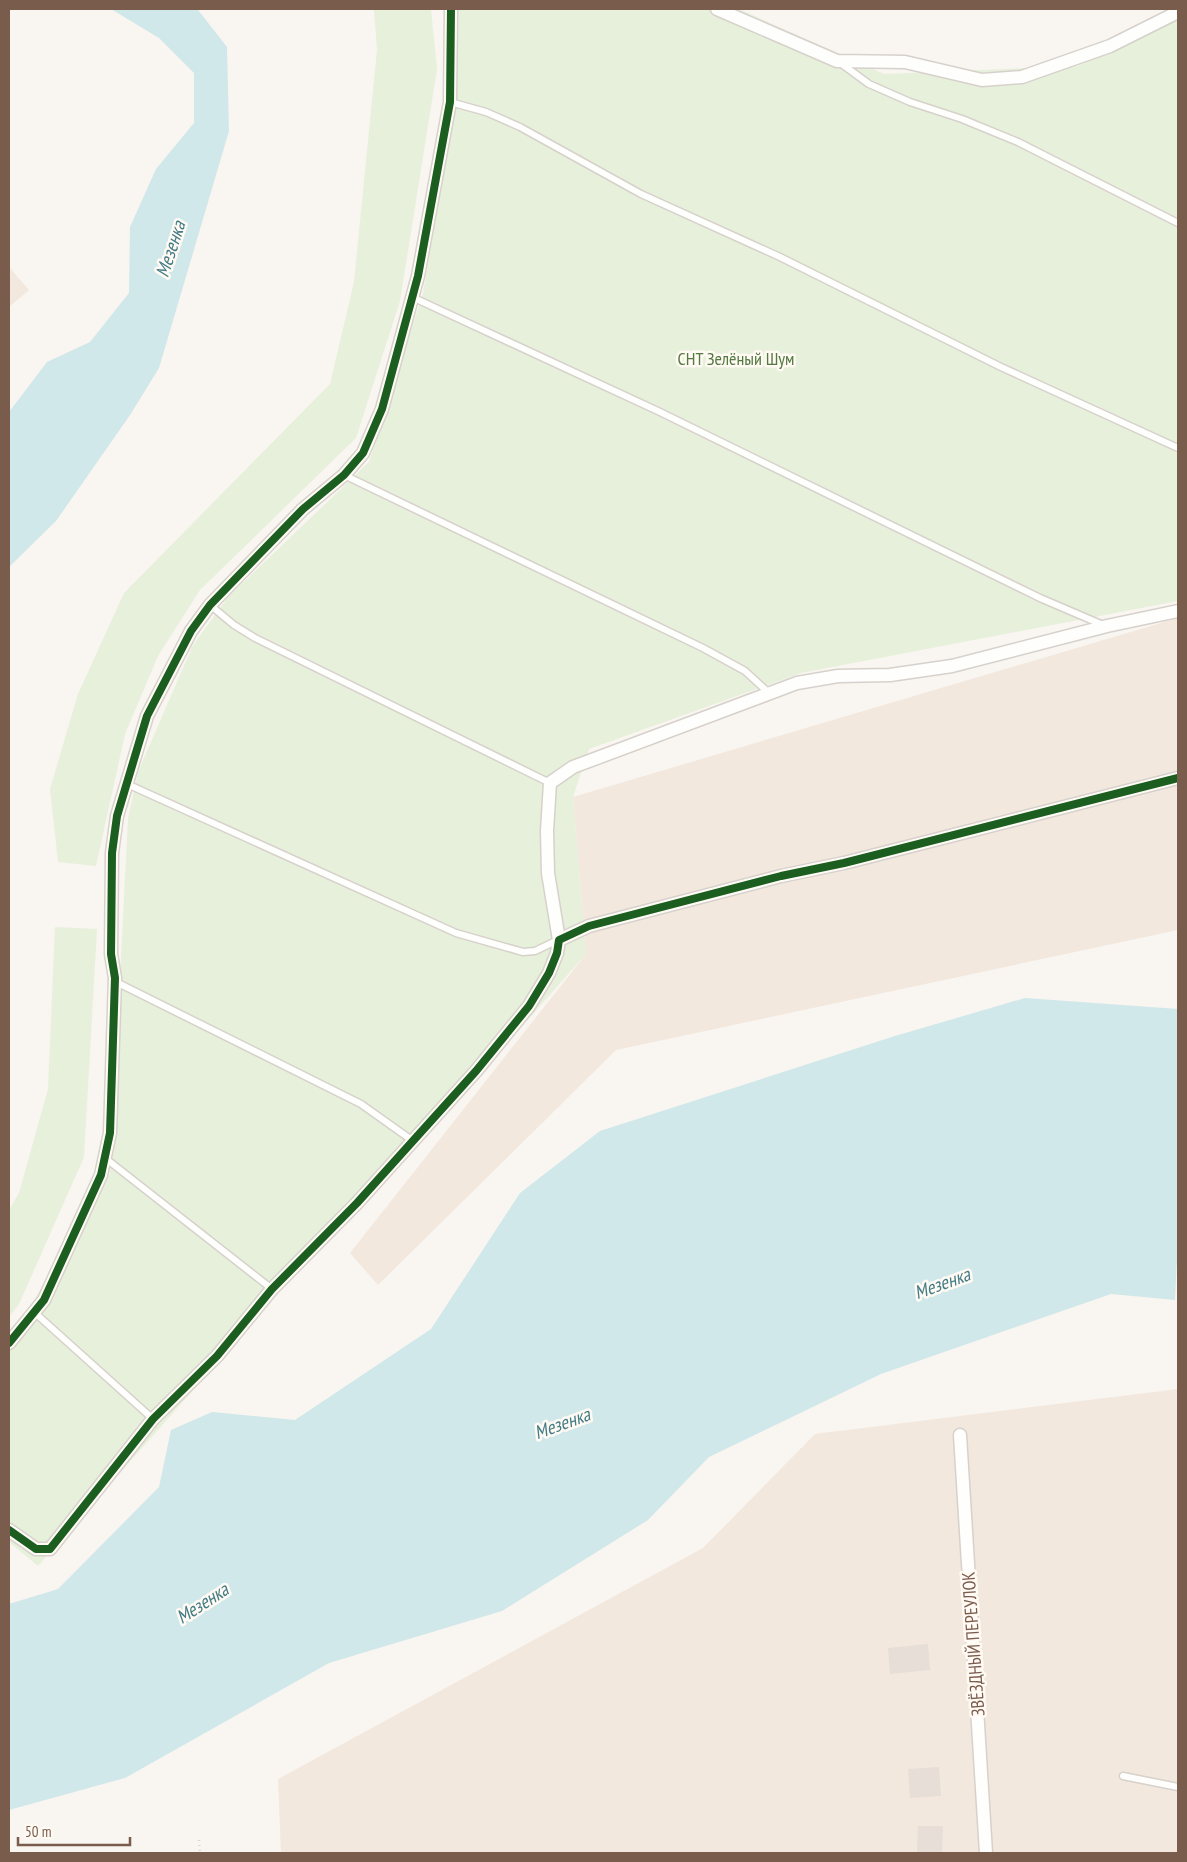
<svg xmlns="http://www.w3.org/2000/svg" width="1187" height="1862" font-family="'PT Sans Narrow',sans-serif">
<rect width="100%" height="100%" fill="#f9f5f0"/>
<g fill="#f2e8de">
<polygon points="9,267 29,290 9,307"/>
<polygon points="1178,618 1178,930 616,1050 378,1285 350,1253 586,954 573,797"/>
<polygon points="1178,1389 1178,1853 281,1853 278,1779 703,1548 815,1434"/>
</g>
<g fill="#e7f0db">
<polygon points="374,9 431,9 437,69 400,301 356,438 200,590 158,656 125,734 96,866 58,862 50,789 78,694 124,593 330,384 354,282 377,50"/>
<polygon points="452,9 739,9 884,74 1078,66 1178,19 1178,601 801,673 589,749 573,797 586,954 394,1171 276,1296 38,1566 9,1542 9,1334 28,1310 110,1174 128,819 138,772 193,645 229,596 369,462 423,293 457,91"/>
<polygon points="55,927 97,929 84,1157 19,1304 9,1317 9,1210 19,1193 48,1089"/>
</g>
<g fill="#d0e8ea">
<polygon points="111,9 198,10 227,47 229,131 159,368 130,415 56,521 9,567 9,412 47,362 90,342 129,293 130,227 156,169 194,123 194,73 159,38"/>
<polygon points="1025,998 1178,1009 1178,1239 1175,1300 1111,1294 881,1374 709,1457 648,1520 502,1611 329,1663 125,1778 9,1810 9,1604 58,1589 159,1487 171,1430 212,1412 295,1420 431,1329 520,1193 600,1131 895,1036"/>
</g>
<g fill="#e6ded7">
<polygon points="928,1644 930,1670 890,1674 888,1648"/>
<polygon points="939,1767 941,1796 910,1798 908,1769"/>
<polygon points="918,1826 943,1826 942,1853 917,1853"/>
</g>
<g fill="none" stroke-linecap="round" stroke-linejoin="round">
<defs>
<g id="service">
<polyline points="839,62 869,84 910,102 962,119 1018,142 1178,223"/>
<polyline points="450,102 486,112 520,127 641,194 780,257 1001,367 1178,448"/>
<polyline points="412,297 660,412 1040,598 1103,625"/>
<polyline points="344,475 703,648 745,671 769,693"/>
<polyline points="210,605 234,625 255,638 550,783"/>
<polyline points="127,784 456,933 523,952 535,951 558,940"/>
<polyline points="115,979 120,984 361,1104 413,1141"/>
<polyline points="105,1158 272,1289"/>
<polyline points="34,1312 153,1419"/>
<polyline points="1123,1776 1178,1787"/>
</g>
<g id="minor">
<polyline points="717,9 837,61 905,62 982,80 1022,77 1110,46 1178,12"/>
<polyline points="559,940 548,873 547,831 550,783 573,767 797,683 838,676 890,675 952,666 1107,626 1178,611"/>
<polyline points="9,1343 44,1300 101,1175 110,1133 115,978 111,954 112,853 117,816 147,716 191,631 210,605 303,509 344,475 363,453 382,409 418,276 450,102 451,9"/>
<polyline points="960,1435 986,1853"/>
<polyline points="9,1530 36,1549 50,1549 153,1419 217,1356 272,1289 357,1203 476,1071 529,1006 549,973 557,953 559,940 589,926 781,876 844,863 1178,778"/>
</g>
</defs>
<use href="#service" stroke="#d7d1cb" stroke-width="9"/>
<use href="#minor" stroke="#d7d1cb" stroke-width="15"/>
<polyline stroke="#dcd5d0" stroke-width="2.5" stroke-dasharray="1 4" stroke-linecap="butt" points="199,1840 200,1853"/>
<use href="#service" stroke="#fefefd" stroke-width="6"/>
<use href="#minor" stroke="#fefefd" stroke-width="12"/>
<defs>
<g id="cycleway">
<polyline points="9,1343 44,1300 101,1175 110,1133 115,978 111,954 112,853 117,816 147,716 191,631 210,605 303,509 344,475 363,453 382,409 418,276 450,102 451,9"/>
<polyline points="9,1530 36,1549 50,1549 153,1419 217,1356 272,1289 357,1203 476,1071 529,1006 549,973 557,953 559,940 589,926 781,876 844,863 1178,778"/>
</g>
</defs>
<use href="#cycleway" stroke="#fffaf3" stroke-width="11"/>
<use href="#cycleway" stroke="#1b5e20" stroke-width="8"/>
</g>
<g text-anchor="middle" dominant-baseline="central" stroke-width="5" stroke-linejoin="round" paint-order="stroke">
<g font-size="18" fill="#537a41" stroke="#fffaf3">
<text x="736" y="358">СНТ Зелёный Шум</text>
</g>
<g font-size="18" fill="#7a5c4d" stroke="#fffaf3">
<text transform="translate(973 1644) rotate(-94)">ЗВЁЗДНЫЙ ПЕРЕУЛОК</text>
</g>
<g font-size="19" font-style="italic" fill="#437c86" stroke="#fffaf3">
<text transform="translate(170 249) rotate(-72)">Мезенка</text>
<text transform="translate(942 1283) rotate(-20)">Мезенка</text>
<text transform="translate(562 1423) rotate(-20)">Мезенка</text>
<text transform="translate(202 1603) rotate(-33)">Мезенка</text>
</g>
</g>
<rect width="1187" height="1862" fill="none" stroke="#7a5c4d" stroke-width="20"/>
<path d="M18 1837v8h112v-8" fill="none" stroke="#7a5c4d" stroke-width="2.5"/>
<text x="25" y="1837" font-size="15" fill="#7a5c4d" stroke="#fffaf3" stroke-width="4" paint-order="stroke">50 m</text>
</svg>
